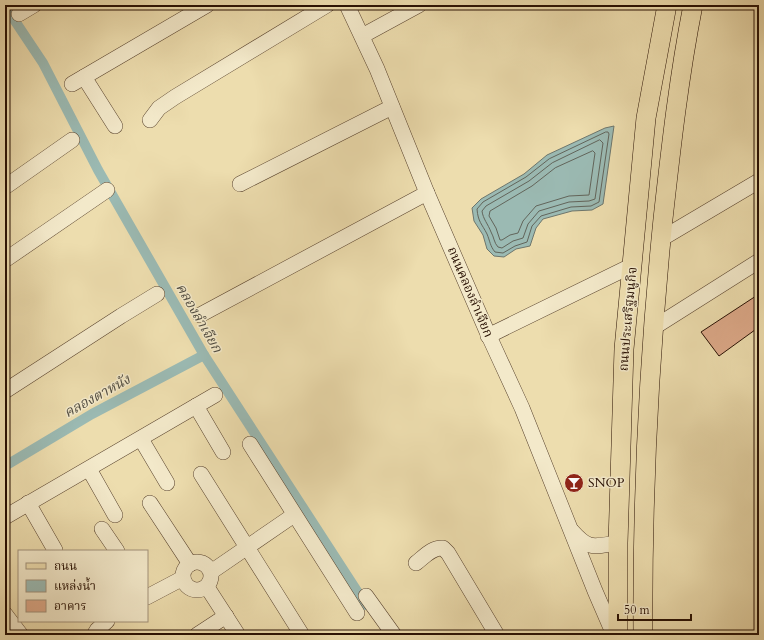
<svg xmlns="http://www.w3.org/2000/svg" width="764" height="640" font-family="Cardo,'Noto Serif Thai',serif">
<rect width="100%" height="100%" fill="#edddae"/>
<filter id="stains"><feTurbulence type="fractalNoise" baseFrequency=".005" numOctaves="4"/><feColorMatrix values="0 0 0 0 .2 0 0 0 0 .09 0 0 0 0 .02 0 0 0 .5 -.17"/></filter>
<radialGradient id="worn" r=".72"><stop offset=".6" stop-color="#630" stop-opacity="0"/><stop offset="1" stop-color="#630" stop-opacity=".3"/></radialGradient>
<polygon fill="#9bbab3" stroke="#6d766d" points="614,126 603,204 592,210 572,211 543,219 536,228 530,246 516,249 504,257 494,256 487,249 483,235 474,221 472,208 481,199 524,174 547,155 605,128"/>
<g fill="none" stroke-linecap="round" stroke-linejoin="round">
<g stroke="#62655b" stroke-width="1">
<path d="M 606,132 L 608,132 L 609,134 L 599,202 L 591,206 L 571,207 L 541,216 L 532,226 L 527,242 L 515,246 L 503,253 L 495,252 C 490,246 490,241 487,234 C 482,224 478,222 477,209 L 483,202 L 526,177 L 549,159 Z"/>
<path d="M 600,140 L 603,143 L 595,199 L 589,201 L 569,202 L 539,211 L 528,224 L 523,238 L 513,241 L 502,248 L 498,247 C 494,243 494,237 491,232 C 488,224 483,219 482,211 L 486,206 L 529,181 L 552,163 Z"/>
<polygon points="593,151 595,153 589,195 569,196 536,206 523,221 518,233 510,235 502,240 500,240 496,228 489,216 490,211 532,186 555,168"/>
</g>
<g stroke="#9bbab3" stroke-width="10">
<polyline points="5,6 43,63 98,170 204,355 366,605"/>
<polyline points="5,466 92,414 204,355"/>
</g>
</g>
<polygon fill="#dda989" stroke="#281003" points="759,294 759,327 719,356 701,332"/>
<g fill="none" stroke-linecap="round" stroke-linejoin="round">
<defs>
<g id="minor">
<polyline points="347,5 377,69 427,193 488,334 522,408 595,591 614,635"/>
<polyline points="19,14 34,5"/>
<polyline points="362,36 419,5"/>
<polyline points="84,77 115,126"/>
<polyline points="72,84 207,5"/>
<polyline points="150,120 159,108 175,97 327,5"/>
<polyline points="240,184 392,107"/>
<polyline points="5,187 72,140"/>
<polyline points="661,239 759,181"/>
<polyline points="5,260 107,190"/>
<polyline points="200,315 427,193"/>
<polyline points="653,328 759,261"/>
<polyline points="488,336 633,265"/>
<polyline points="5,391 121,316 157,294"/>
<polyline points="196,406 223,452"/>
<polyline points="141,439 167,483"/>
<polyline points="250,444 357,613"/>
<polyline points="89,469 115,515"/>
<polyline points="201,474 302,635"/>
<polyline points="28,503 55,550"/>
<polyline points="150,503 190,564"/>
<polyline points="5,517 215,395"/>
<polyline points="102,529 117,551"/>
<path d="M 572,531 C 590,551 593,546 618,543"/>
<circle cx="197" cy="576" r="14"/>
<path d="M 416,563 C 424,557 432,547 443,548 L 448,553 L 497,635"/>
<polyline points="211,572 294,515"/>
<polyline points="207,587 238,635"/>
<polyline points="366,596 394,635"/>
<polyline points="147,597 183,578"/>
<polyline points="5,614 21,635"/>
<polyline points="94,635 97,630 107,621"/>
<polyline points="197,635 226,616"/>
</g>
<g id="major">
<polyline points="618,635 618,543 624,349 646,118 667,5"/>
<path d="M 643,635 C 642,496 649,358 663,219 C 671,147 679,76 693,5"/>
</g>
</defs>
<use href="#minor" stroke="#59432e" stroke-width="16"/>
<use href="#major" stroke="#281003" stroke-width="20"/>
<use href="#minor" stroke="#f3e9ca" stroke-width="15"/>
<use href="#major" stroke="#edddae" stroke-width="19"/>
</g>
<defs>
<symbol id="bar-disc" viewBox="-11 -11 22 22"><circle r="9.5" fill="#8f2418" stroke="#f3e9ca"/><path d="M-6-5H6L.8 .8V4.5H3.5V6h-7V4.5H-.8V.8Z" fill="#fff"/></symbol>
</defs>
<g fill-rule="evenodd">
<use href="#bar-disc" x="563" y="472" width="22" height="22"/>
</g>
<g text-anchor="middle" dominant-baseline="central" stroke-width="3" stroke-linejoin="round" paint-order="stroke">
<g font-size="13" fill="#281003" stroke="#f3e9ca">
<text transform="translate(470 292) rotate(67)">ถนนคลองลำเจียก</text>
<text transform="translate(628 319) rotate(-85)">ถนนประเสริฐมนูกิจ</text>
</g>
<g font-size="13" fill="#281003" stroke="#f3e9ca" text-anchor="start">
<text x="588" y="483">SNOP</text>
</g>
<g font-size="14" font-style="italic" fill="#504c41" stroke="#f3e9ca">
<text transform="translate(199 318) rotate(60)">คลองลำเจียก</text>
<text transform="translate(97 396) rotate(-29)">คลองตาหนัง</text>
</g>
</g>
<rect width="764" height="640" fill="none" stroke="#edddae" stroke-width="20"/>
<rect x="6" y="6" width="752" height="628" fill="none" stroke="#281003" stroke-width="2"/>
<rect x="10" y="10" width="744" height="620" fill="none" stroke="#281003"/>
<rect x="18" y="550" width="130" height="72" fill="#f3e9ca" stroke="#a2927a"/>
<rect x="26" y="563" width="20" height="6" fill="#edddae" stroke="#a2927a"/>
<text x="54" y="570" font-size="12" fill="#281003">ถนน</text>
<rect x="26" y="580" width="20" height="12" fill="#9bbab3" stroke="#a2927a"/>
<text x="54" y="590" font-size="12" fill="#281003">แหล่งน้ำ</text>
<rect x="26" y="600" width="20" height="12" fill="#dda989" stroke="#a2927a"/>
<text x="54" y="610" font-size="12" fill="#281003">อาคาร</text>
<path d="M618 614v6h73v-6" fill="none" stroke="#281003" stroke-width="2"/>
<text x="624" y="614" font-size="12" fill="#281003" stroke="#f3e9ca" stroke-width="3" paint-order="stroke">50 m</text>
<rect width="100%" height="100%" filter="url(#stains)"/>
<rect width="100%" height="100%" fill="url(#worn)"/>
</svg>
